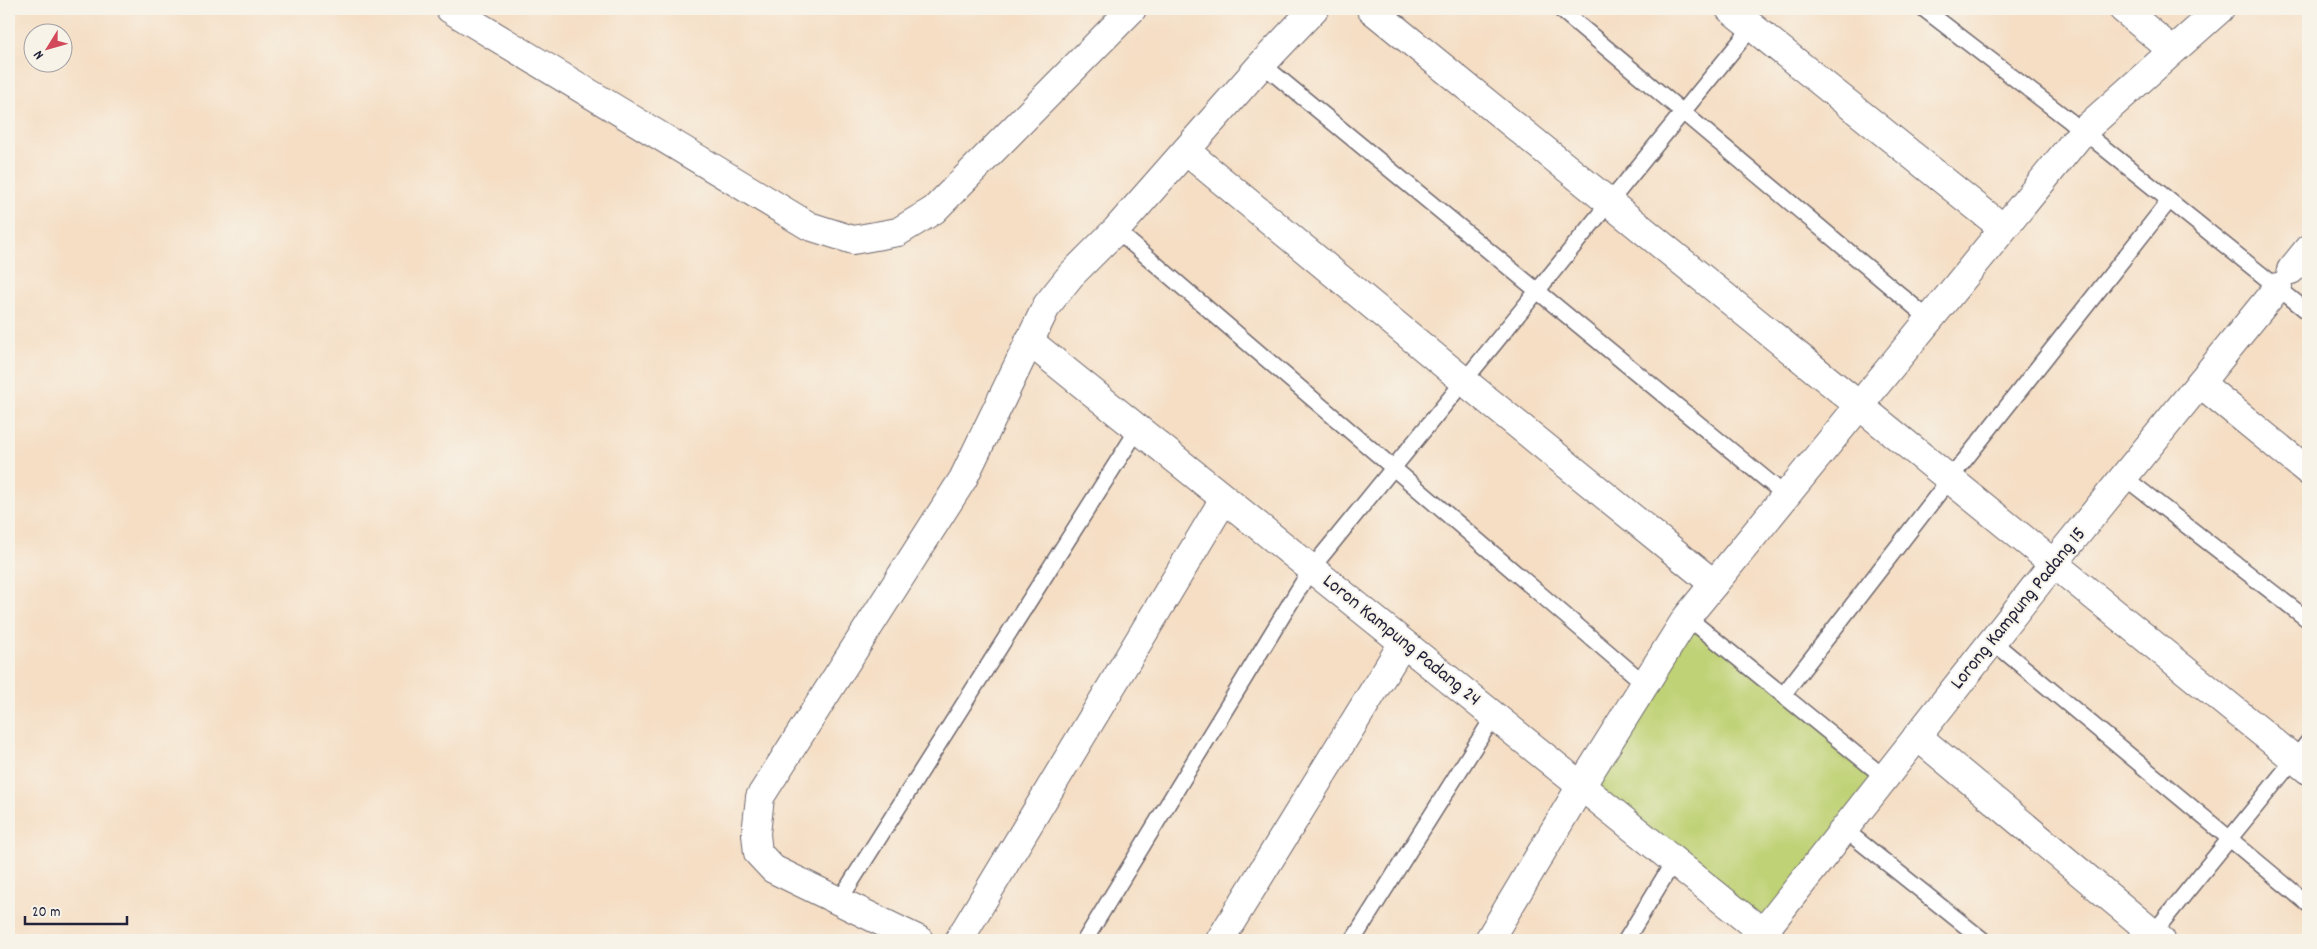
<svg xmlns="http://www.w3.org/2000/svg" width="2317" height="949" font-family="Dekko,sans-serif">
<rect width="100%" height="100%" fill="#f7f3e8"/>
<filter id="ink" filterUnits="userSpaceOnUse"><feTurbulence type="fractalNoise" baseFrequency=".02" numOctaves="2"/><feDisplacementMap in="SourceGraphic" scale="10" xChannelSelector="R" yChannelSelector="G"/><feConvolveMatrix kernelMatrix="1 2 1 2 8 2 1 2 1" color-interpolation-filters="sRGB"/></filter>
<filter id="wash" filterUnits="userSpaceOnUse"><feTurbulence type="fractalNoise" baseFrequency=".0096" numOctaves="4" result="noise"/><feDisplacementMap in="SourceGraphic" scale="20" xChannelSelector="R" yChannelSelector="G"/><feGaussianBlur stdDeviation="1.12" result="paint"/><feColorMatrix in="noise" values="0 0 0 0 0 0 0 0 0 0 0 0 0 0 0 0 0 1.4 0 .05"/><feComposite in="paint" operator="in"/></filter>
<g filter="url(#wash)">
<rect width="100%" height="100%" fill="#f5dec4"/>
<polygon fill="#bfd276" stroke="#707a58" points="1687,617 1884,777 1762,932 1581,786"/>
</g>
<g filter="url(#ink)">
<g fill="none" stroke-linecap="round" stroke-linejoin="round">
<defs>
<g id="lane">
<polyline points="1560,9 1929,319"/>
<polyline points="1924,9 2083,131 2308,312"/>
<polyline points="1262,64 1785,495"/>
<polyline points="1116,230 1645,684"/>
<polyline points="2124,477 2308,620"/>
<polyline points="1687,617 1884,777"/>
<polyline points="1992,641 2308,904"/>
<polyline points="1783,695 1949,480 2169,201"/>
<polyline points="1844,829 1983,940"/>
<polyline points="839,901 1138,429"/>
<polyline points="2150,937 2308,742"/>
<polyline points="1085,940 1311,569 1752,27"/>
<polyline points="1353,940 1494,716"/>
<polyline points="1626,940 1674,861"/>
</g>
<g id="street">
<polyline points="1371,9 2308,770"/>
<polyline points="1730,9 2003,228"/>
<polyline points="2123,9 2172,50"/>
<polyline points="1186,151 1464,381 1714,584"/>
<polyline points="2291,270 2308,249"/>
<polyline points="1029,341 1772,940"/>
<polyline points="2200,383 2308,471"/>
<polyline points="1917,736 2161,940"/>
<polyline points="919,940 773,869 758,853 756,834 760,797 963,479 1047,305 1071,275 1116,230 1262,64 1314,9"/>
<polyline points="959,940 1224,499"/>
<polyline points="1220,940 1403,643"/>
<polyline points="1489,940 1581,786 1687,617 2083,131 2220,9"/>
<polyline points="1757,940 2053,564 2278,287"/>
</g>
<polyline id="secondary" points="450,9 809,226 853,240 898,232 934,210 1132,9"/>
</defs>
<use href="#lane" stroke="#6c646b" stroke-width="18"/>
<use href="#street" stroke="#6c646b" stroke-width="30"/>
<use href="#secondary" stroke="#6c646b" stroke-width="30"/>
<use href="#lane" stroke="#fff" stroke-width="15"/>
<use href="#street" stroke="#fff" stroke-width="28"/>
<use href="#secondary" stroke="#fff" stroke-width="28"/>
</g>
</g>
<g text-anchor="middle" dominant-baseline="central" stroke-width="4" stroke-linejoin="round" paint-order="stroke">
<g font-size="20" fill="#22223b" stroke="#f7f3e8">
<text transform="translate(2019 609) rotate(-51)">Lorong Kampung Padang 15</text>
<text transform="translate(1401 641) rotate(39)">Loron Kampung Padang 24</text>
</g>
</g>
<rect width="2317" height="949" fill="none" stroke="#f7f3e8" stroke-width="30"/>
<g transform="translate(48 48) rotate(233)"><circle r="24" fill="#f7f3e8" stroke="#a29fa3"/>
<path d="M0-4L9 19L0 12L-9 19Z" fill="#d1495b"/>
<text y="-8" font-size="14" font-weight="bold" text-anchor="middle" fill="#22223b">N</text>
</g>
<path d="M25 916v8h102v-8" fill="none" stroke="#22223b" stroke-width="2.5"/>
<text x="32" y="916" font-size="15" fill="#22223b" stroke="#f7f3e8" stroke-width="4" paint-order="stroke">20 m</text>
</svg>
